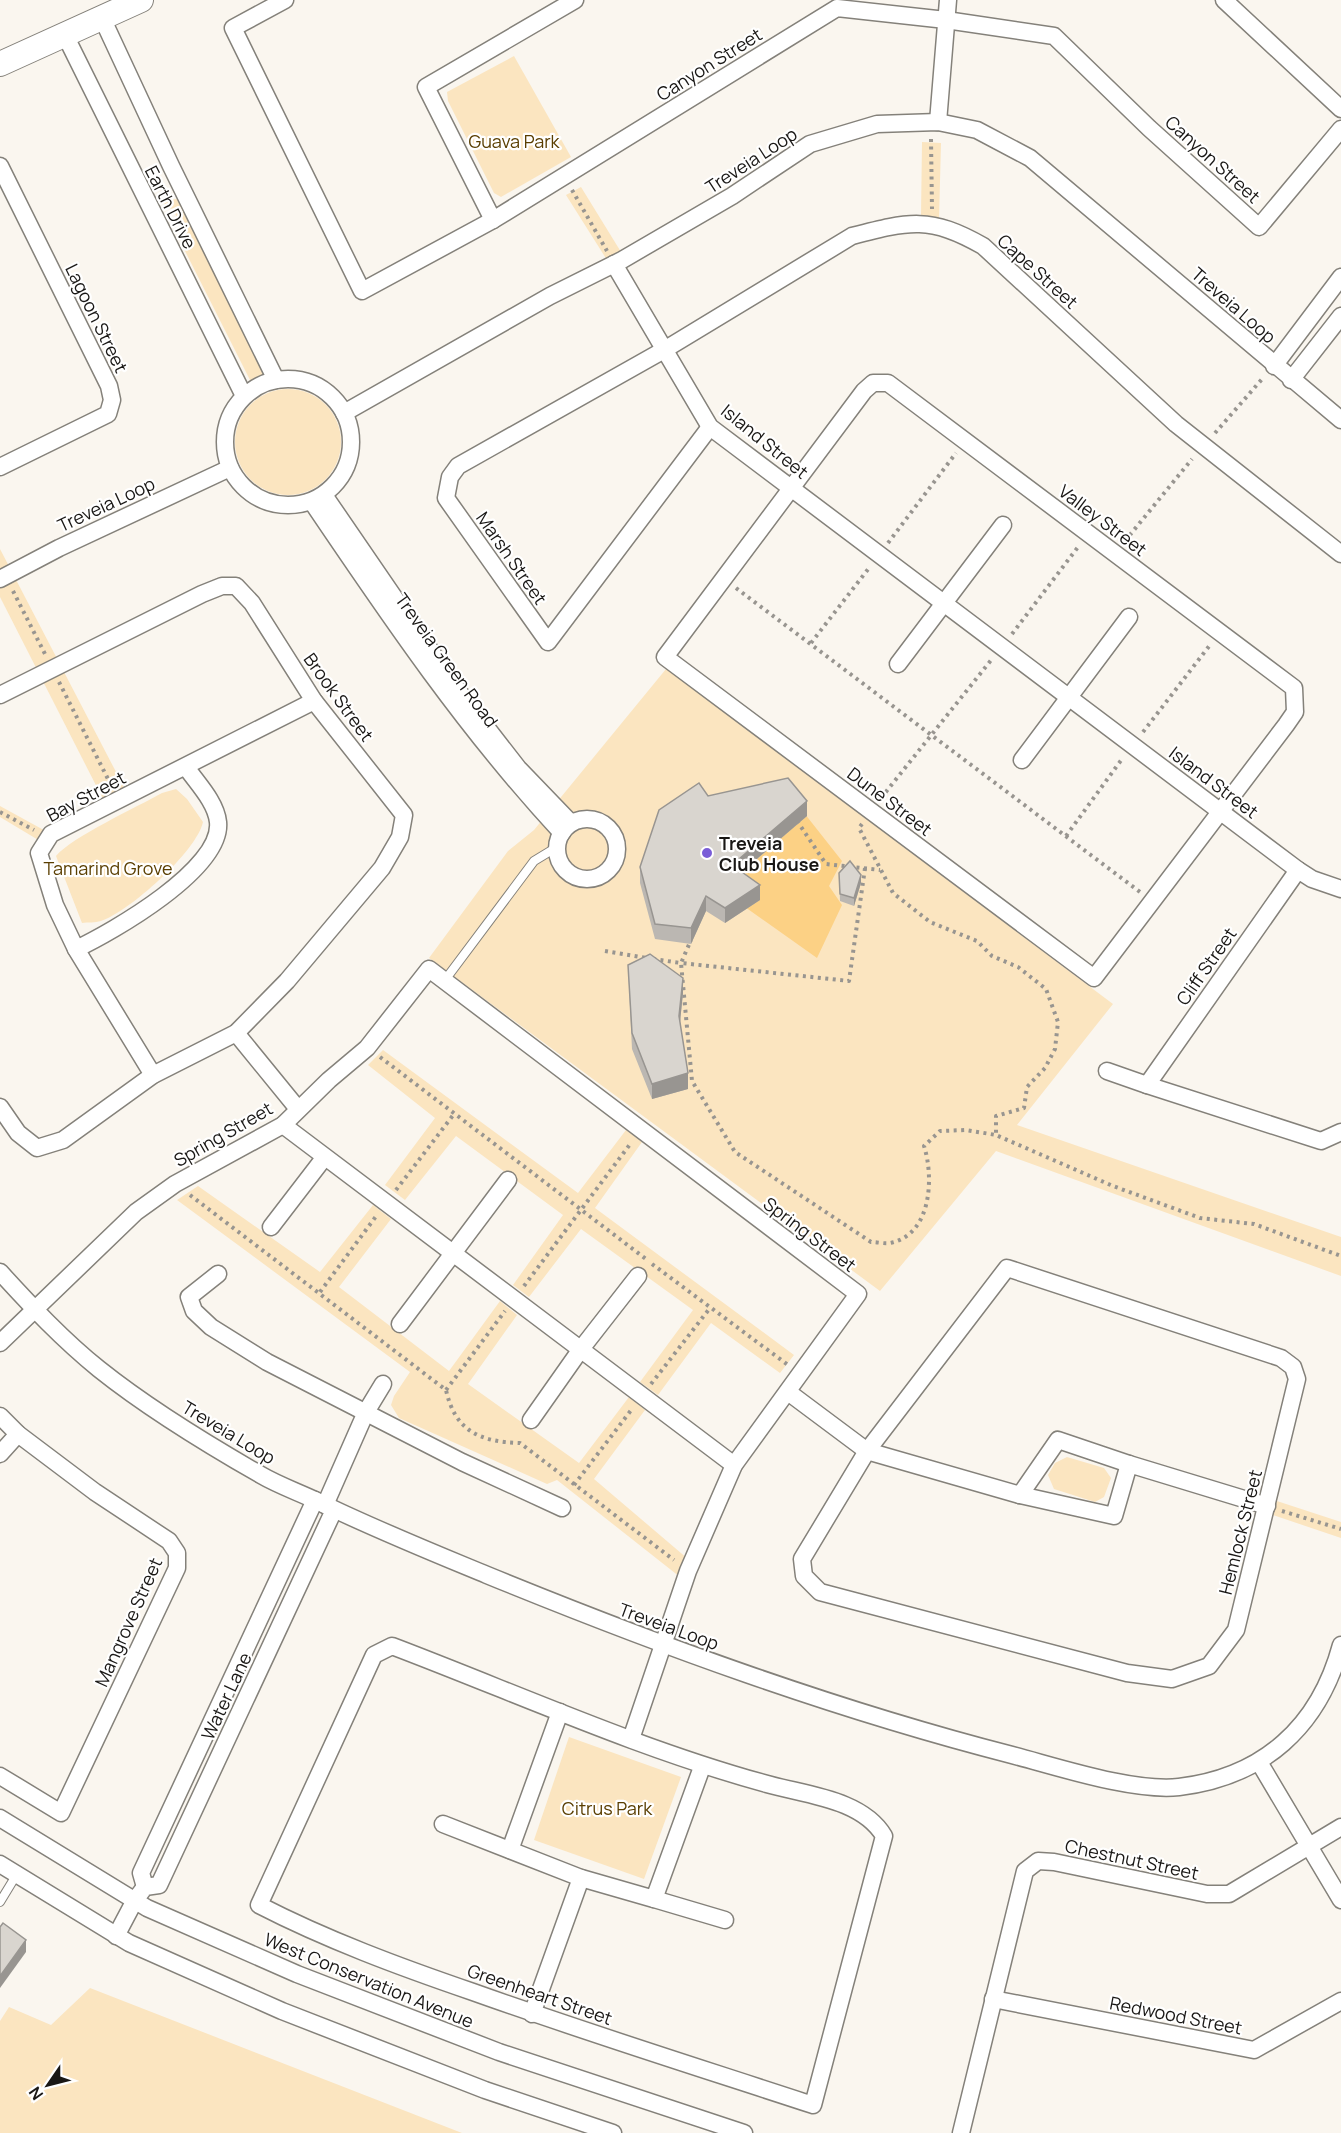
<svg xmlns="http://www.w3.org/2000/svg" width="1341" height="2133" font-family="Manrope,sans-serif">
<rect width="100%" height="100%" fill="#faf6ef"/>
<g fill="#fbe5c0">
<polygon points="514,56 571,157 501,197 494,193 448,101 447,92"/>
<polygon points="922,142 941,143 939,220 921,216"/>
<polygon points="581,187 621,252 607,260 566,195"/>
<polygon points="177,199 264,373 256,382 250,380 182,245 185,234 173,209 167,208 163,201"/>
<circle cx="288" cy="442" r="53"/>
<polygon points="0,549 128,795 106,805 0,597"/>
<polygon points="666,669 1113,1004 1017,1125 1341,1237 1341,1276 996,1151 880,1291 429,958 508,851 534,830"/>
<path d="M 176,789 L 187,799 L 203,822 C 197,851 129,912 101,921 C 95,923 88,922 82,923 L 56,856 C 72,837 137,807 162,793 Z"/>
<polygon points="0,806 51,834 45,844 0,817"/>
<polygon points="383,1050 578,1193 626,1130 642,1142 595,1208 794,1355 780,1373 711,1323 658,1395 640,1382 693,1310 581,1229 529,1297 513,1285 563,1215 456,1136 405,1200 385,1185 435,1118 368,1065"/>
<polygon points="198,1186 320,1272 373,1205 391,1219 339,1287 449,1371 500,1301 517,1315 468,1384 579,1463 629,1397 645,1410 594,1479 688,1559 680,1577 557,1480 547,1484 399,1418 391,1405 394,1396 410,1372 177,1200"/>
<polygon points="1067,1457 1104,1468 1111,1478 1104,1497 1095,1502 1054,1489 1048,1475 1055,1463"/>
<polygon points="1268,1498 1341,1522 1341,1538 1264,1512"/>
<polygon points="569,1737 681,1777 644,1879 534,1840"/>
<polygon points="90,1988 462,2133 0,2133 0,2021 9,2007 51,2025"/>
</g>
<polygon fill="#fcd185" points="801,809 842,861 829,886 842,905 817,958 745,907 722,875"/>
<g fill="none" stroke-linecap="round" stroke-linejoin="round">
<defs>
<g id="lane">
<polyline points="445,980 534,861 557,847"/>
<polyline points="0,1902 17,1874"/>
</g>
<g id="street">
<polyline points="285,0 233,28 362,291 493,220 837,8 946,20 1054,36 1149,128 1259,227 1341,129"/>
<polyline points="1224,0 1341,109"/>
<polyline points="103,20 171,166 276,380"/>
<polyline points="65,35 244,396"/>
<polyline points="938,122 948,0"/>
<polyline points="0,166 109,386 112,400 108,414 0,467"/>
<polyline points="493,220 426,87 575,0"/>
<polyline points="614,264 710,427 1298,870 1312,879 1341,889"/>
<polyline points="1274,366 1341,277"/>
<circle cx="288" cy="442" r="63"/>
<polyline points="1291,380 1341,316"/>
<polygon points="873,383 888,383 1294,688 1295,712 1286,725 1094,978 665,657 864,391"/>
<polyline points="344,413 550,296 622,260 732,196 810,144 877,124 938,122 977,130 1030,158 1341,420"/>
<path d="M 710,427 L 548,642 L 446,498 L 450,477 L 458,466 L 664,350 L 852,236 C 910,221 930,216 983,246 L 1176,424 L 1341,554"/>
<polyline points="324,495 459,692 518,768 571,823"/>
<path d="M 312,502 C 389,616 467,731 562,833"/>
<polyline points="0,579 59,548 230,468"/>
<polyline points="898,664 1003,525"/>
<polyline points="0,695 202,594 222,586 236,586 252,603 314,701 404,815 400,837 382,868 287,981 236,1033 153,1075 63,1140 37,1148 18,1133 0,1107"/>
<polyline points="1022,760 1129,617"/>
<circle cx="587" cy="849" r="30"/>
<polyline points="1298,870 1147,1085 1321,1141 1341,1132"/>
<path d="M 76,949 C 112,932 223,869 218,822 C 216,802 197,783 186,767"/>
<polyline points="236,1033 298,1109"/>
<polyline points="1107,1071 1147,1085"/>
<polyline points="153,1075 76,949 55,905 39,853 51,834 314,701"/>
<polyline points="283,1125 734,1465"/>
<polyline points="271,1227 324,1158"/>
<polygon points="1007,1268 1281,1358 1293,1367 1297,1379 1236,1630 1209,1666 1172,1679 1127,1673 820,1592 804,1576 802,1559 867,1451"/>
<path d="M 0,1272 C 31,1306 63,1340 99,1369 C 149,1409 205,1443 261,1475 C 278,1485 298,1492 317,1501 C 372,1528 429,1551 487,1575 C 658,1645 833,1709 1012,1755 C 1058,1767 1133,1792 1179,1787 C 1263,1777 1319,1727 1341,1645"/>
<polyline points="218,1274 189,1297 194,1311 211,1327 267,1362 462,1462 562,1508"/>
<polyline points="400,1324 508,1180"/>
<polyline points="0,1343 136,1212 175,1184 283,1125 329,1080 367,1048 429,969 858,1294 734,1465 688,1571 631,1739"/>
<polyline points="788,1392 867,1451 1020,1495 1114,1516 1129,1464 1267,1506"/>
<polyline points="0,1416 18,1434 95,1492 169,1541 177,1553 177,1568 61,1813 0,1776"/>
<polyline points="531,1420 581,1349 638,1276"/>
<polyline points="0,1454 18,1434"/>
<polyline points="1020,1495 1058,1440 1129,1464"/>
<polyline points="325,1505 366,1412 383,1384"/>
<path d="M 392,1646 C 516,1693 639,1749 767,1784 C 806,1795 862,1799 884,1836 L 813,2105 C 700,2068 585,2032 473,1992 C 400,1967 327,1940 259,1905 L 374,1655 Z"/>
<polyline points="1259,1762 1341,1900"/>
<polyline points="0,1818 147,1908 297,1974 499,2052 744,2133"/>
<polyline points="443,1824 581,1878 654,1899 702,1767"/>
<polyline points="510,1850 560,1712"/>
<polyline points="0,1864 129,1943 282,2011 485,2090 613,2133"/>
<polyline points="145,1887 141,1873 315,1500"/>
<polyline points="654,1899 725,1920"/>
<polyline points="116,1936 135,1900 145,1887 159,1885 334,1510"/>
<polyline points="993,1999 1254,2050 1341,2001"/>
<polyline points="532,2014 581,1878"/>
<polyline points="961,2133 1025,1871 1038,1861 1054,1862 1207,1894 1229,1894 1341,1827"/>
</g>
<polyline id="secondary" points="0,64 141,0"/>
</defs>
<use href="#lane" stroke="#84817a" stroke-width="10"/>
<use href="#street" stroke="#84817a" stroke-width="19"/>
<use href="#secondary" stroke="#84817a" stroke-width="26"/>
<g stroke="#989590" stroke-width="4" stroke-dasharray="3 4.5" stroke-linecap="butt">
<polyline points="931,139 932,209"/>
<polyline points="572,190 607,251"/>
<polyline points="1215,433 1263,378"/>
<polyline points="1125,541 1192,459"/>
<polyline points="888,543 956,453"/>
<polyline points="736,588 1140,892"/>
<polyline points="13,591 45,654"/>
<polyline points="1012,634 1078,547"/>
<polyline points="811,643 869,568"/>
<polyline points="59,682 111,785"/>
<polyline points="1143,732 1210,645"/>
<polyline points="881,798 992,659"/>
<polyline points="0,812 34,830"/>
<polyline points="797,821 826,864 880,870"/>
<polyline points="862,824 859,828 893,893 930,922 977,941 992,956 1018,967 1046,989 1058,1022 1055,1049 1045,1068 1027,1087 1024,1108 996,1116 996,1135 1113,1186 1200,1218 1254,1224 1341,1256"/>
<polyline points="1066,836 1122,759"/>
<path d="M 865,868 L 849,981 L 681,963 L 692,1081 L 735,1152 L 871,1242 C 877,1242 885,1244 890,1243 C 932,1235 934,1177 924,1146 L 940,1131 L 966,1130 L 996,1135"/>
<polyline points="605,951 646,958"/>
<polyline points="653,959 681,963 691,940"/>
<polyline points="380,1057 646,1259"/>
<polyline points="396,1190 454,1114"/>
<path d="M 190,1195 L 446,1390 C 455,1431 480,1442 520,1443 L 674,1560"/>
<polyline points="652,1264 788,1365"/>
<polyline points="524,1286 631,1143"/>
<polyline points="320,1292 377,1215"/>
<polyline points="651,1384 710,1308"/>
<polyline points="446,1390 505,1311"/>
<polyline points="574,1485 632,1409"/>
<polyline points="1282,1511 1341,1529"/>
</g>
<use href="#lane" stroke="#fff" stroke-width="8"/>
<use href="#street" stroke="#fff" stroke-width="16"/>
<use href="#secondary" stroke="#fff" stroke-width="24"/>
</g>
<g fill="#bbb7b2">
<polygon points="708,796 807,816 742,872 760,900 725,923 706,911 691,944 655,939 640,883 640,867"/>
<polygon points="839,873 861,883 854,906 840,901"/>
<polygon points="628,965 683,993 680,1022 688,1089 652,1099 632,1049"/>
</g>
<g fill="#989591">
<polygon points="807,801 807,816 732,880 732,865"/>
<polygon points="861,875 861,883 854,906 854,898"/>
<polygon points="760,885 760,900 725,923 725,908"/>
<polygon points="706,896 706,911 691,944 691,928"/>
<polygon points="683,978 683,993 679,1031 679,1016"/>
<polygon points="688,1073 688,1089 652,1099 652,1084"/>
<polygon points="26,1940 26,1952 0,1988 0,1976"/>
</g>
<g fill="#d9d5cf" stroke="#989591" stroke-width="1.5">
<polygon points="788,778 807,801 732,865 760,885 725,908 706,896 691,928 655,924 640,867 659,810 699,783 708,796"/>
<polygon points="850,861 861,875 854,898 840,894 839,873"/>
<polygon points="650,954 683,978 679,1016 688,1073 652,1084 632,1033 628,965"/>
<polygon points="3,1923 26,1940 0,1976 0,1927"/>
</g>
<circle fill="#7a5dd7" stroke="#fff" stroke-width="2" cx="707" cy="853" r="6"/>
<g text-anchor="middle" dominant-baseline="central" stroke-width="4.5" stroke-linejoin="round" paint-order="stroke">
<g font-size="18" fill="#191715" stroke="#fff">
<text transform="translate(709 64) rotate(-32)">Canyon Street</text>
<text transform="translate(1213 159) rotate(42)">Canyon Street</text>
<text transform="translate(751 160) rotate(-33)">Treveia Loop</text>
<text transform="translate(171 207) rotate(63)">Earth Drive</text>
<text transform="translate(1038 271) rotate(42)">Cape Street</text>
<text transform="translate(1234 305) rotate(41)">Treveia Loop</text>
<text transform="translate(97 318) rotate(64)">Lagoon Street</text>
<text transform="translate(765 441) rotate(39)">Island Street</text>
<text transform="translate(106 504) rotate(-25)">Treveia Loop</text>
<text transform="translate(1103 520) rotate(37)">Valley Street</text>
<text transform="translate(512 558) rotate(55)">Marsh Street</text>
<text transform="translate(447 660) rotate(54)">Treveia Green Road</text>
<text transform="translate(339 697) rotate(54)">Brook Street</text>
<text transform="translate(1214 782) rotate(37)">Island Street</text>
<text transform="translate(86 796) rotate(-28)">Bay Street</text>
<text transform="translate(890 801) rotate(37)">Dune Street</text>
<text transform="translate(1206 966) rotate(-55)">Cliff Street</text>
<text transform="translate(223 1134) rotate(-30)">Spring Street</text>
<text transform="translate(810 1234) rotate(37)">Spring Street</text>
<text transform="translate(229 1432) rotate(31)">Treveia Loop</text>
<text transform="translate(1240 1532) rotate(-76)">Hemlock Street</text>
<text transform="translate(128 1622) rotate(-66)">Mangrove Street</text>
<text transform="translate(669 1626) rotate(20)">Treveia Loop</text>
<text transform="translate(226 1696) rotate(-65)">Water Lane</text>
<text transform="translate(1132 1859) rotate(12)">Chestnut Street</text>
<text transform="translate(369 1980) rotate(22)">West Conservation Avenue</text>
<text transform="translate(540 1994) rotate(19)">Greenheart Street</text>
<text transform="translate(1176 2015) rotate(11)">Redwood Street</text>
</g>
<g font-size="18" fill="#5a3e00" stroke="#fff">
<text x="514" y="141">Guava Park</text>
<text x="108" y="868">Tamarind Grove</text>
<text x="607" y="1808">Citrus Park</text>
</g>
<g font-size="18" font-weight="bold" fill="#191715" stroke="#fff" text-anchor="start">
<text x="719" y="843">Treveia<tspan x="719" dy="21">Club House</tspan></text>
</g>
</g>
<g transform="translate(48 2085) rotate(235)" stroke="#ffffff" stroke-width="4.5" paint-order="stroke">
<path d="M0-4.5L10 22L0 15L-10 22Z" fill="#191715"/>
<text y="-9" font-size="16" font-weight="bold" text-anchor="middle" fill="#191715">N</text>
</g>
</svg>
